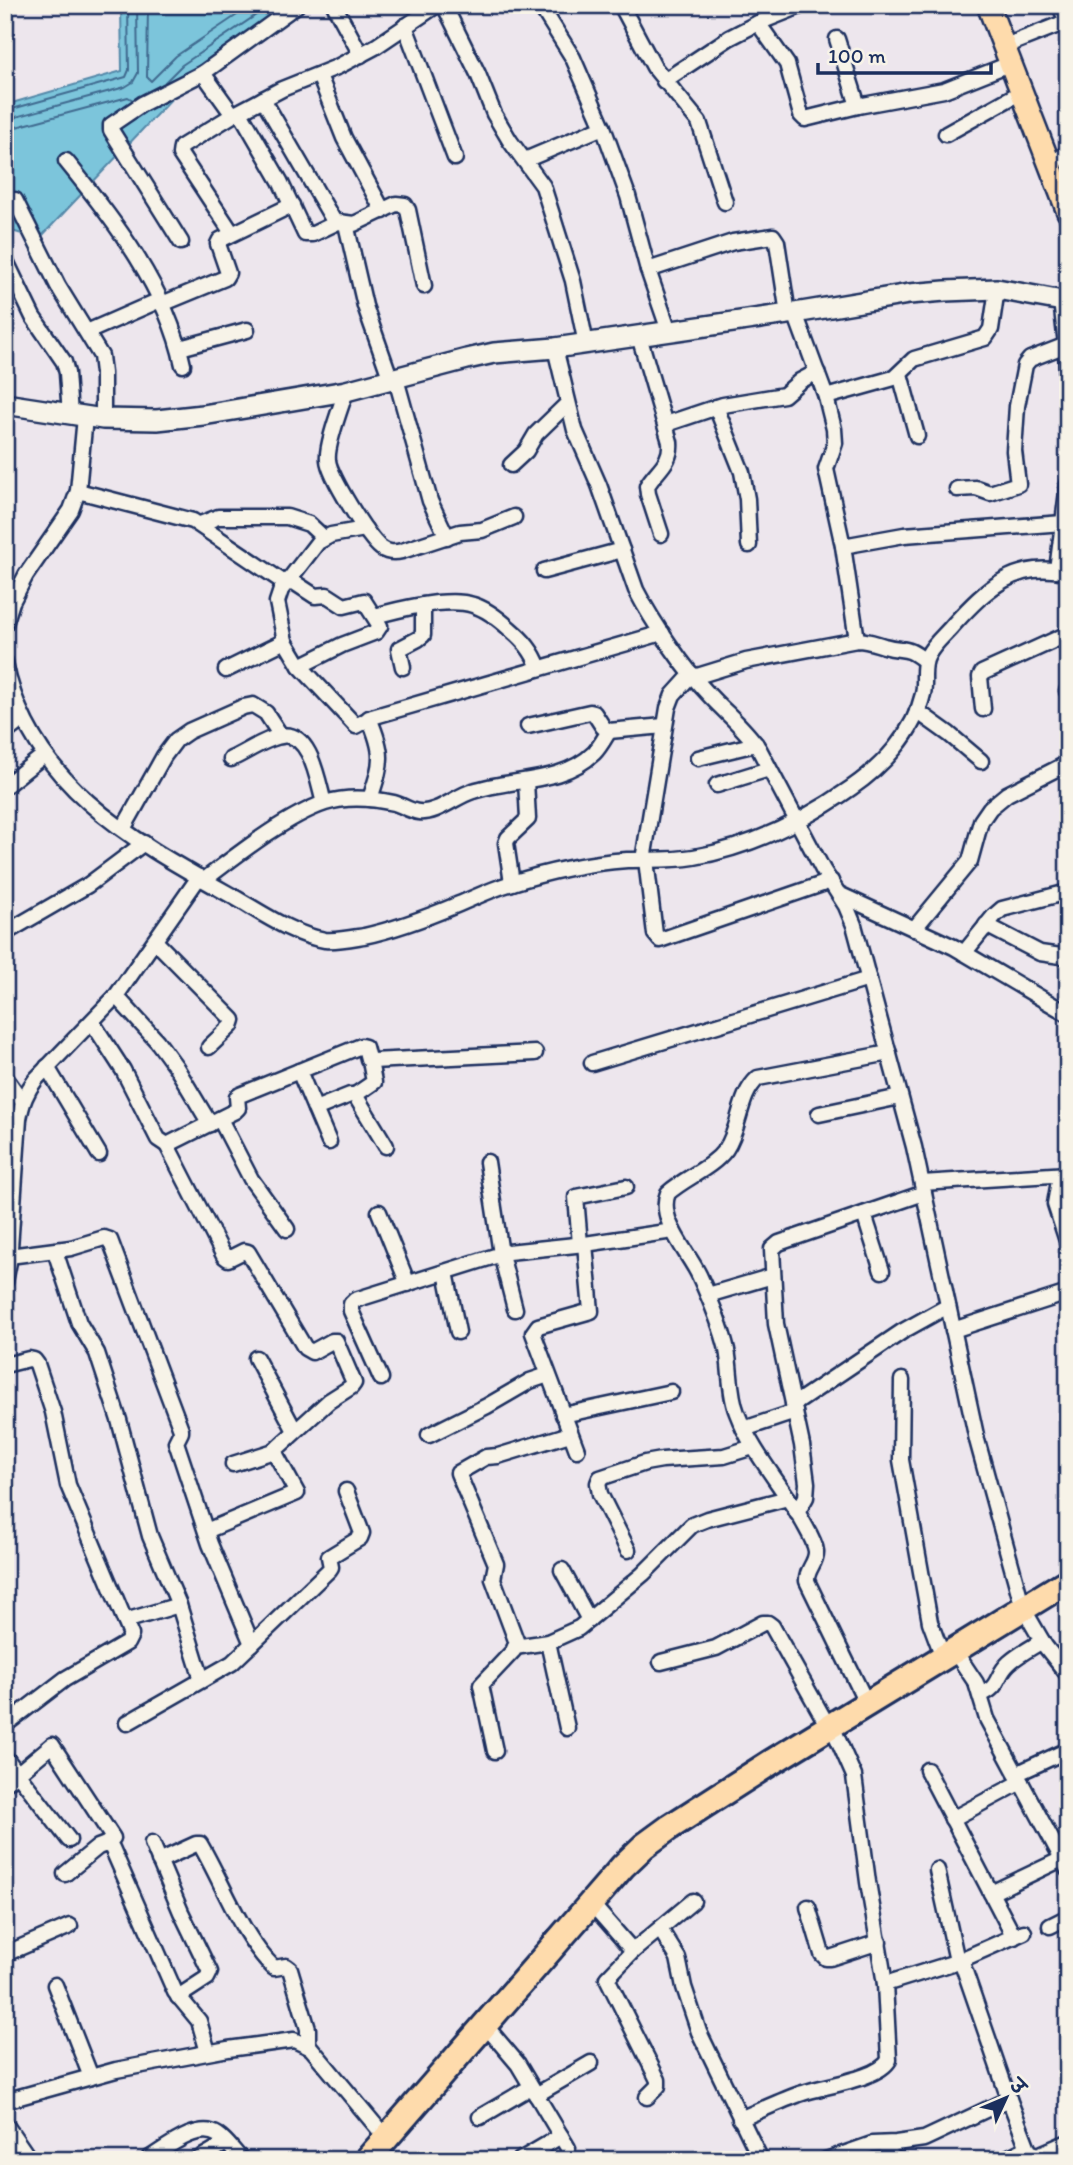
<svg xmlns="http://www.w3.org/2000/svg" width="1073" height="2165" font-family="Itim,'Playpen Sans Deva',sans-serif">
<rect width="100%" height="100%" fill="#ede6ed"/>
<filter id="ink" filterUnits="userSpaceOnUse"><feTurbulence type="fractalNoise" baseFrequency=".0143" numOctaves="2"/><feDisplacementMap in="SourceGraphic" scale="14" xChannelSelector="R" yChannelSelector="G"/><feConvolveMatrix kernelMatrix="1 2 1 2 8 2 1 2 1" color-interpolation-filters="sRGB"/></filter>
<g filter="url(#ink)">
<polygon fill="#7bc5db" stroke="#5589a9" stroke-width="2" points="121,5 291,5 192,77 39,239 5,229 5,105 122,71"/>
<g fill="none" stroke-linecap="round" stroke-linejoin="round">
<g stroke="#416b90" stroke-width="2">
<polyline points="148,5 147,77 151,81 176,56 252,5"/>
<polyline points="165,82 182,65 271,5"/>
<polyline points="5,111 126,77 129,70 128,5"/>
<polyline points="5,120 125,87 133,82 138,73 137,5"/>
<polyline points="5,130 128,97 133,100"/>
</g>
<defs>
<g id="street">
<polyline points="334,5 361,55"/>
<polyline points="444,5 478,74 494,114 510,141 543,186 573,281 586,344"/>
<polyline points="540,5 573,58 603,127 628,196 648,270 669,331"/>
<polyline points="621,5 654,67 699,122 725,202"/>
<polyline points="758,23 787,64 801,115 805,119 858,106 944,90 1012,63"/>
<polyline points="405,26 455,158"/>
<polyline points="837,39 858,106"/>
<polyline points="1005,46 1066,22 1067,20 1059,5"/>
<polyline points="203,73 233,115"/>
<polyline points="319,75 344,138 383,211"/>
<polyline points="664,81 729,38 758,23 803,5"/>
<polyline points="263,99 335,223"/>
<polyline points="240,112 280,181 305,234 313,234 338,222 354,224 396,204 405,205 408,210 424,286"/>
<polyline points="946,134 1023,91"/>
<polyline points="525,160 603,127"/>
<path d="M 66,161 C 115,221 167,289 183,365"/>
<polyline points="1051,165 1068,152"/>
<polyline points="15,200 58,286 101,356 103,373 103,419"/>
<polyline points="346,224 365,306 391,380"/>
<polyline points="232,233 180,154 181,147 233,115 282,89 337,67 375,47 437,5"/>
<polyline points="181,242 111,130 111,125 142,104 203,73 297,5"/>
<polyline points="5,259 33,317 64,362 67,373 70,415"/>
<polyline points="648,270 733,242 773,236 777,242 788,314"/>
<polyline points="1061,300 1066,345 1068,409"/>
<polyline points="162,304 225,278 228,273 218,244 220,240 292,205"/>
<polyline points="795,313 826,397 834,429 835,443 826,469 843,546 857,640"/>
<polyline points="87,332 160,300"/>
<path d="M 639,336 L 670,442 C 672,463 656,470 647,486 L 648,494 L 661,534"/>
<polyline points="180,348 247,330"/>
<path d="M 555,348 L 575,430 L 599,485 L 636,590 C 653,623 685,670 711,697 C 728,715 745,728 759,749 L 823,870 L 846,906 L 854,925 L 914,1147 L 977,1440 L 1023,1608 L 1045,1646 L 1068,1675"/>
<polyline points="900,374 917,436"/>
<polyline points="396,379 430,501 447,537"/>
<path d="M 346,391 C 341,407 326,445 328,460 C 329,475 368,538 381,548 C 388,553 394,553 402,551 L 460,532 L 482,530 L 514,517"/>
<polyline points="826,397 894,378 914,359 985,338 991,329 997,289"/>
<polyline points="716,407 742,472 747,499 749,545"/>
<polyline points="666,424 723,405 784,395 800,381 817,372"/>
<polyline points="511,465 526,451 536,434 567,404"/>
<polyline points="957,489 976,488 990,493 1018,484 1014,451 1017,406 1025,365 1030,359 1066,345"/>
<polyline points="78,491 193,521 286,584"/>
<polyline points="200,524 218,517 287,517 309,524 324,538"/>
<polyline points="365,529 331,535 318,542 281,590 277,602 285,641 300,666 356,726 372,717 662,633"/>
<polyline points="843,546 904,535 1063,523"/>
<polyline points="1057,570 1068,484"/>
<polyline points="544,571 622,550"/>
<polyline points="289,579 315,596 327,595 344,606 364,601 380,626 376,632 342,645 300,666"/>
<path d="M 375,616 C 400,609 448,597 473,605 C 487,609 499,619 510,629 C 523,640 533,651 539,668"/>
<polyline points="5,624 12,602 26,575 71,510 78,491 85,417"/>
<path d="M 5,662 C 29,785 134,841 234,897 C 262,913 293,935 325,940 C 338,941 352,938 364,936 C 397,929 428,917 459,904 C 476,897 492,889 509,884 C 546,872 588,863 627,860 C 649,859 671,861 694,857 C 751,847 804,821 851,788 C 883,766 914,733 923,694 C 926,681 921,667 928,655 C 934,643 946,634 954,624 C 986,589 1017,559 1068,573"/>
<polyline points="403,667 399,649 418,639 423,635 423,605"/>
<polyline points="226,670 285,641"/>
<path d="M 694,677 L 746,661 L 857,640 C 867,640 874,643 884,646 C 906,652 905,645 925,661"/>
<polyline points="1067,691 1068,691"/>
<polyline points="983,709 980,677 982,673 1068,634"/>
<polyline points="917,711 949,734 981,761"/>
<path d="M 369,718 C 385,755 382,762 370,799"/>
<polyline points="528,726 590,712 594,713 603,727 609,731 664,726"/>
<polyline points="5,733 23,719"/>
<polyline points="698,758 756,744"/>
<path d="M 231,759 C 247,752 264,739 281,736 C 311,730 318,783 324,803"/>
<polyline points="717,785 769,769"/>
<polyline points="5,786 44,755"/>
<polyline points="123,829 164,756 176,740 189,731 243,707 253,705 266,713 281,736"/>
<polyline points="643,860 668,708 673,695 692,674"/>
<polyline points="646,860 655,934 660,940 831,881"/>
<path d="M 204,880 C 237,855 286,816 325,803 C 347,796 372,798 394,803 C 402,805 410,811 419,812 C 437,814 456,796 473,791 C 512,778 562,784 594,753 C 600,747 604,739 609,731"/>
<polyline points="512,883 506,843 508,838 528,819 526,781"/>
<polyline points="841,895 954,947 1068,1014"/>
<polyline points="986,925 1040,953 1068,957"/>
<polyline points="914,929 970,861 981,821 990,808 1007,794 1068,763"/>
<polyline points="5,933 88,885 144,843"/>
<polyline points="155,941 233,1020 231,1026 209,1047"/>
<polyline points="964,953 994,916 1002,909 1068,892"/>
<polyline points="116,996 157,1041 176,1067 210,1124"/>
<polyline points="92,1022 123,1070 158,1139 167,1145 235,1111 238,1108 237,1097 240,1095 361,1046 365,1047 368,1059 372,1061 535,1053"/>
<polyline points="592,1063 869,979"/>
<polyline points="47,1067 99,1154"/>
<polyline points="299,1071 329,1142"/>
<polyline points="5,1077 22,1101"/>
<polyline points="355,1095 374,1082 370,1061"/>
<polyline points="315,1109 350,1095 355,1095 386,1146"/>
<polyline points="819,1114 900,1097"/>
<polyline points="220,1119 251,1179 287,1229"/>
<polyline points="167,1145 224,1256 228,1259 244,1251 248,1252 305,1348 312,1352 332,1341 336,1341 354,1383 351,1387 329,1401 274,1451"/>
<polyline points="487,1162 501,1254 515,1309"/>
<polyline points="1060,1175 1055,1204 1068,1244"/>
<polyline points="922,1183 1068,1174"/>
<polyline points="379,1212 408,1284"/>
<polyline points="864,1214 882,1271"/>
<polyline points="580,1244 576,1197 626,1187"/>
<polyline points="55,1251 79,1323 97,1353 119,1420 150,1536 179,1605 202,1680"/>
<polyline points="9,1256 71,1248 104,1238 110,1240 181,1429 181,1432 176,1442 210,1544 252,1644"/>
<polyline points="446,1272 458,1332"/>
<path d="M 5,1282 L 9,1262 L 19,1119 C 22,1103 26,1092 36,1079 L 116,996 L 199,877"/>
<polyline points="708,1295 773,1276"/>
<polyline points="953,1330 1068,1293"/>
<polyline points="256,1358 295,1431"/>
<polyline points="5,1365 29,1359 34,1360 37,1364 53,1412 68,1485 131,1635 127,1643 65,1679 5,1725"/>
<polyline points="381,1378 351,1311 351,1304 355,1300 508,1252 585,1244 673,1231"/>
<polyline points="902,1380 901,1460 930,1622 943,1657"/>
<polyline points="793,1405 903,1331 948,1306"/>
<polyline points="563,1415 671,1392"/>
<polyline points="744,1429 795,1412"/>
<polyline points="429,1435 487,1406 530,1381 548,1375"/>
<polyline points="577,1450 533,1333 538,1326 591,1311 585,1244"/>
<polyline points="797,1513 806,1497 807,1483 802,1445 776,1324 772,1249 779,1243 924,1193"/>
<polyline points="206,1531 297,1493 274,1451 233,1464"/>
<polyline points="628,1550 600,1494 598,1483 600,1478 645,1463 662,1460 724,1456 753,1447"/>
<polyline points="562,1570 589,1620"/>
<polyline points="125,1621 179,1605"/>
<polyline points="548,1642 567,1728"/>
<polyline points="515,1647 548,1642 579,1628 643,1574 692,1525 707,1519 788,1498"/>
<polyline points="954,1650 976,1683 987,1719 1068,1870"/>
<polyline points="661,1662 716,1648 763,1623 768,1623 772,1626 829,1728"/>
<path d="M 980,1695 C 1001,1687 995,1676 1009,1663 C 1019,1654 1031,1648 1042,1641"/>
<path d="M 867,1704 L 807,1581 C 806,1569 817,1563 816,1551 C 815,1542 808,1531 803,1522 C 782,1485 752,1453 737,1413 C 729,1393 731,1370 727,1350 C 721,1324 710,1299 699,1275 C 688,1252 657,1219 668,1193 C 686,1177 711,1169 726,1149 C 741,1127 738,1096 758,1078 L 889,1053"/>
<polyline points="127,1723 232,1663 329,1570 331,1567 329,1557 360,1538 362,1533 346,1491"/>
<polyline points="495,1751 481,1685 513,1651 517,1643 493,1579 496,1564 458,1473 486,1457 498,1456 570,1434"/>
<polyline points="5,1757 69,1840"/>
<polyline points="927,1770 1014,1937"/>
<polyline points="1016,1774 1068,1750"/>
<polyline points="5,1784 52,1745 113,1838 106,1844"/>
<polyline points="952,1819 1021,1782"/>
<polyline points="152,1843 181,1912 210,1972 207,1978 178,1997"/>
<path d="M 159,1861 L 196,1844 L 200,1844 C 224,1885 240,1934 274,1968 L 286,1966 L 290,1969 L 308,2029 L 308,2046"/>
<polyline points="937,1870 957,1961"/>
<polyline points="65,1874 98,1847 106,1844 112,1848 175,1992 199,2021 208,2052"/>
<polyline points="991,1893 1062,1859"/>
<polyline points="591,1903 633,1951"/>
<polyline points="808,1907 822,1954 826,1958 830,1958 879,1942"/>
<polyline points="1050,1926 1068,1917"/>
<polyline points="660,1929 678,1958 684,1987 699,2032 761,2160"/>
<polyline points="5,1954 70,1926"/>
<polyline points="961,1960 1009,2099 1029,2151"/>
<polyline points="885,1984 956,1962 1024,1932"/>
<polyline points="55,1985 91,2077"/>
<polyline points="485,2025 518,2064 568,2148"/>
<polyline points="536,2095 591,2063"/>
<polyline points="647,2097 658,2086 658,2080 607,1978 633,1951 693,1901"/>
<polyline points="5,2101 116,2070 228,2049 294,2040 311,2048 386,2138"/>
<polyline points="480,2117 531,2087"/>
<path d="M 740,2119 C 759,2111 778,2102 797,2095 C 819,2086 878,2080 889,2060 L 885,1984 L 868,1882 L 854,1776 L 832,1726"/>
<polyline points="884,2144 894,2160"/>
<path d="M 147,2160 C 165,2149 198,2121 218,2135 C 227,2141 234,2152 242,2160"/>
<polyline points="197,2160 226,2143"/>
<polyline points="520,2160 561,2136"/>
<polyline points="826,2160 872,2144 896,2143 924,2139 1009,2099"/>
<polyline points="1003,2160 1023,2150 1038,2155 1068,2142"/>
</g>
<g id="secondary">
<polyline points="5,404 103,419 157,420 203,415 346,391 467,359 494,353 555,348 795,313 909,294 945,291 997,289 1068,302"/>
<polyline points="5,2128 27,2160"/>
</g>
<polyline id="primary" points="988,5 1068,212"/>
<polyline id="highway" points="367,2160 591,1903 623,1866 644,1846 670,1827 770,1763 1068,1581"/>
</defs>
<use href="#street" stroke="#1b2f5e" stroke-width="19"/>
<use href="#secondary" stroke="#1b2f5e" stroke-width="24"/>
<use href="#primary" stroke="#1b2f5e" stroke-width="26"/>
<use href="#highway" stroke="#1b2f5e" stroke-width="30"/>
<use href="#street" stroke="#f7f3e8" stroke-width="14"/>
<use href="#secondary" stroke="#f7f3e8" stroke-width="19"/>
<use href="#primary" stroke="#fedbac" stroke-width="21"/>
<use href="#highway" stroke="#fedbac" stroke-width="24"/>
</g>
</g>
<rect width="1073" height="2165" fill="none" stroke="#f7f3e8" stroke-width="28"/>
<rect x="14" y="14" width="1045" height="2137" fill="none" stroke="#1b2f5e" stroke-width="2.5" filter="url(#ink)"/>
<g transform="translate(1006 2098) rotate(46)" stroke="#f7f3e8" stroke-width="5" paint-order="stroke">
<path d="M0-5L12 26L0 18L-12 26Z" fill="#1b2f5e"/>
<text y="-10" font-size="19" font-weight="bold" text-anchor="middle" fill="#1b2f5e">उ</text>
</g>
<path d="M818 63v10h173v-10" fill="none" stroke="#1b2f5e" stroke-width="3.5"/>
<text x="828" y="63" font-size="21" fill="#1b2f5e" stroke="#f7f3e8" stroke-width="5" paint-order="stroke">100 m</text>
</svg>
